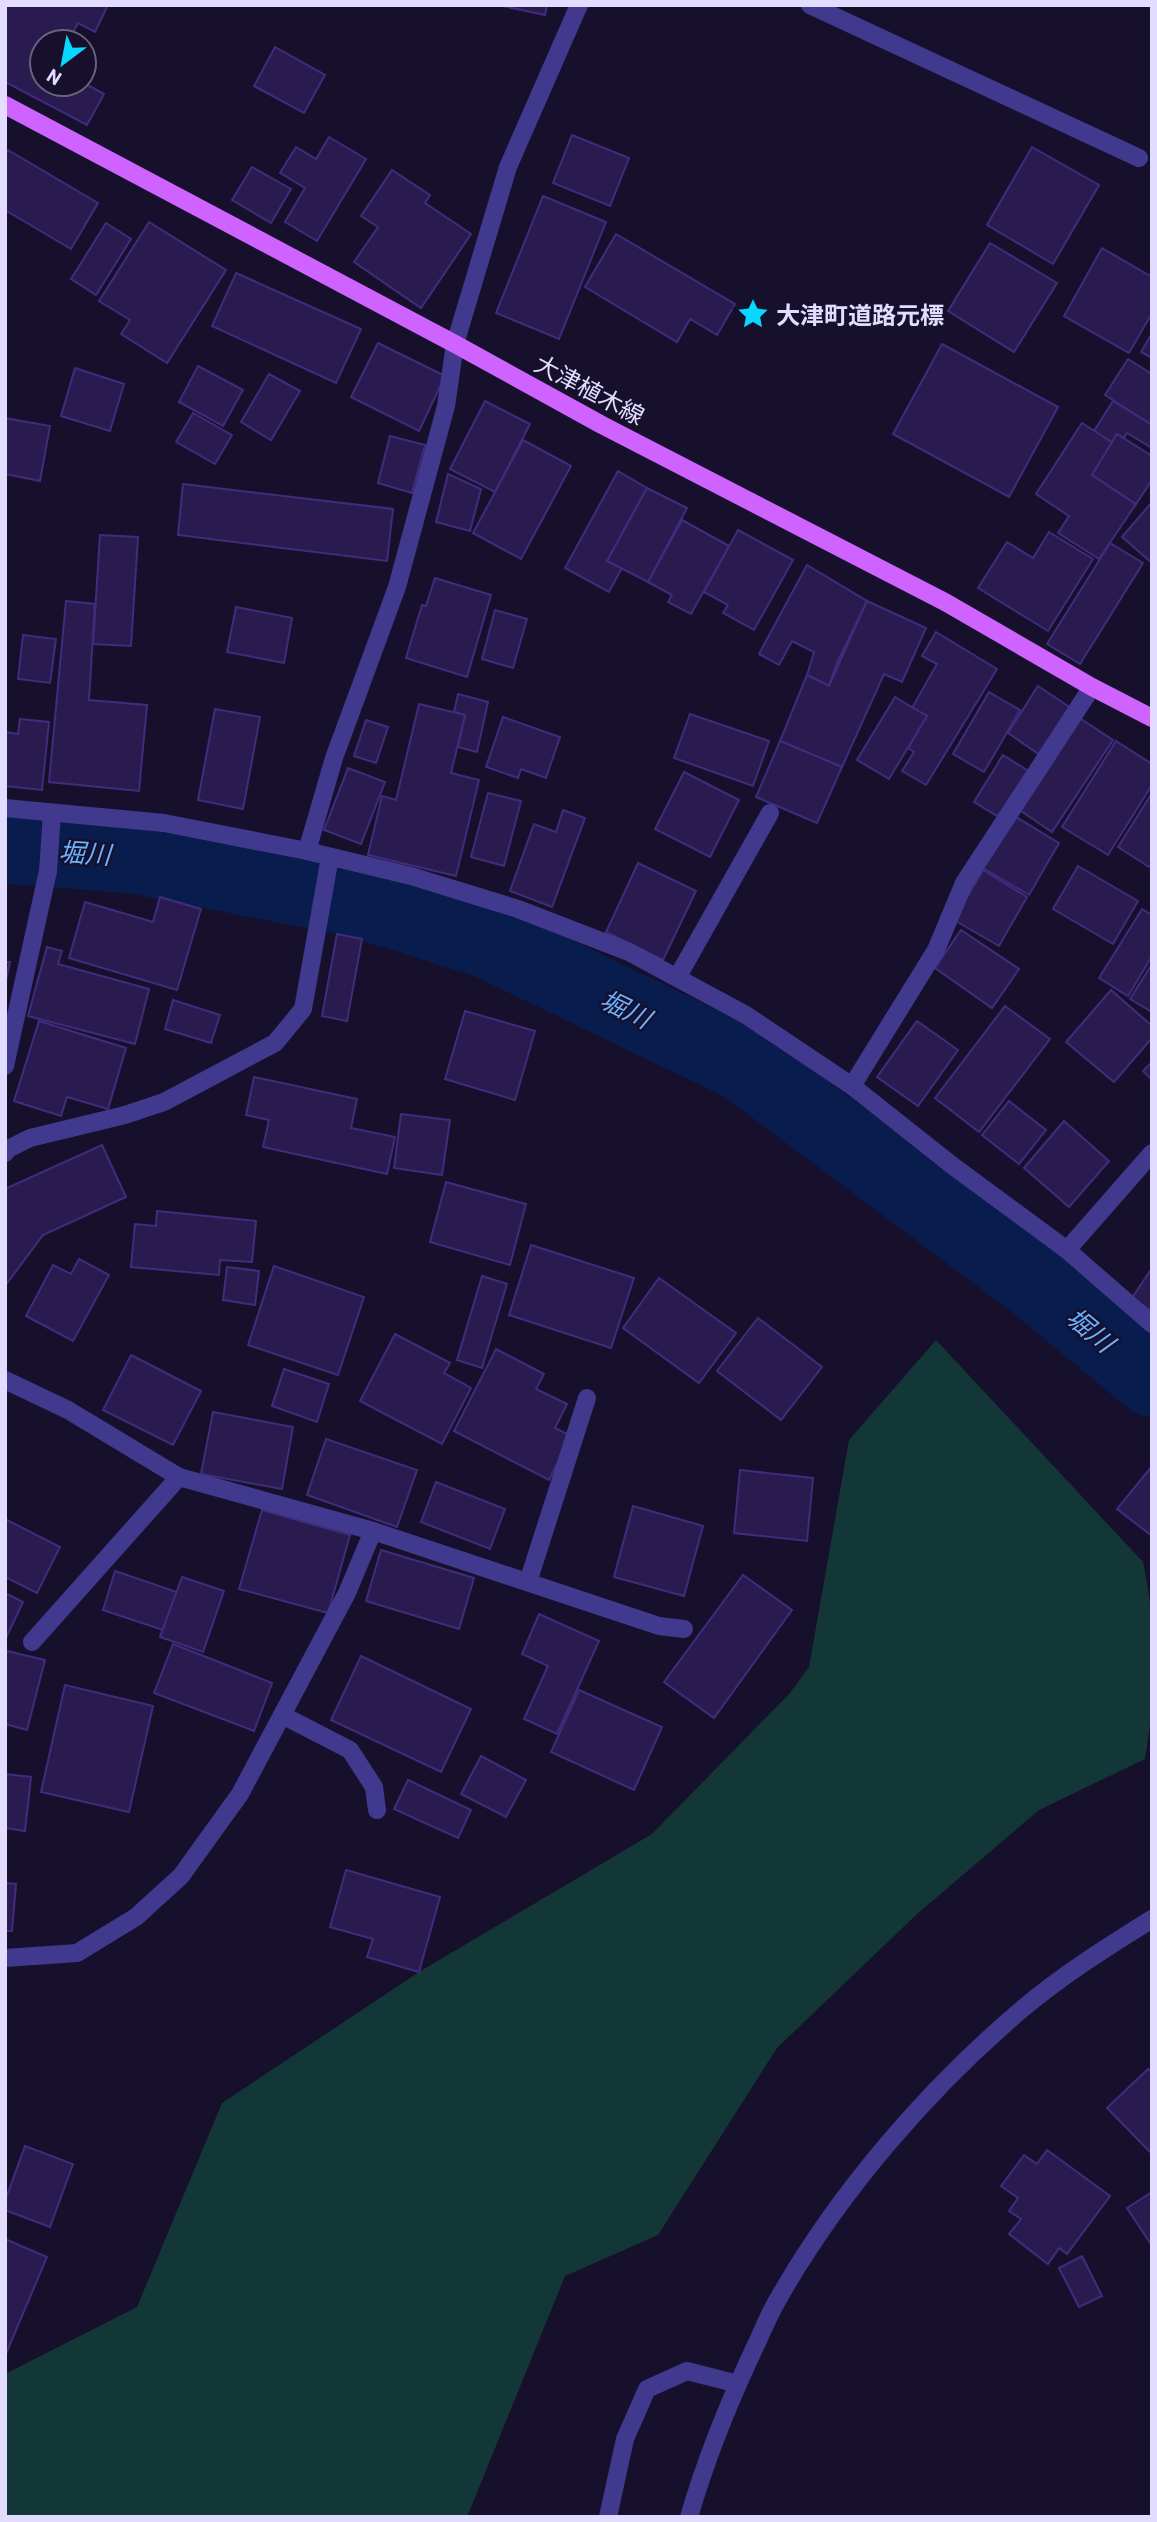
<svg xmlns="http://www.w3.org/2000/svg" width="1157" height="2522" font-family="Barlow,'Noto Sans JP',sans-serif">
<rect width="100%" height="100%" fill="#17102d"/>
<path fill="#133637" d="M 936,1340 L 1143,1562 C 1157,1626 1156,1695 1145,1759 L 1039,1810 L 917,1914 L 777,2048 L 658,2235 L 565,2276 L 467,2517 L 5,2517 L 5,2374 L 137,2307 L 222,2103 L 419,1972 L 652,1834 L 790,1693 L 809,1667 L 849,1440 Z"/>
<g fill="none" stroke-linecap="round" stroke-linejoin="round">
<polyline stroke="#081d4e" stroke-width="75" points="5,846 134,856 358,900 488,941 743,1064 1032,1280 1152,1379"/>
</g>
<g fill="#291b4f" stroke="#402c7c" stroke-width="2">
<polygon points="5,5 108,5 95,32 78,23 68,42 42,42 42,84 84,83 104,94 87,125 5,82"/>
<polygon points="498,5 547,5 545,15"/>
<polygon points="275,47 325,75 304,113 254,86"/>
<polygon points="572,135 629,158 610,206 553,183"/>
<polygon points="329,137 366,159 317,241 285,222 305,188 280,173 296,147 316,159"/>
<polygon points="1032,147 1099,185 1053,264 987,225"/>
<polygon points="8,150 98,203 71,249 5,210 5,155"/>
<polygon points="252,167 291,189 271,223 232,200"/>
<polygon points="392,170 430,195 425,203 471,234 421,308 354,262 378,227 361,216"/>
<polygon points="543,196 606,222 559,339 496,313"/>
<polygon points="149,222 226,270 167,363 121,334 130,320 99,301"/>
<polygon points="106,223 131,239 96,295 71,279"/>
<polygon points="616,234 735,304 717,335 690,319 677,342 585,287"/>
<polygon points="990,243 1057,283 1014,352 948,311"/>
<polygon points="1102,248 1152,277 1152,313 1129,353 1064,316"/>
<polygon points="236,273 361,329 336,383 212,326"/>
<polygon points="1152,333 1152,358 1141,352"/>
<polygon points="378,343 445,376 419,431 351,397"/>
<polygon points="942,344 1058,407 1009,497 893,434"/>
<polygon points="1128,359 1152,374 1152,425 1105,395"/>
<polygon points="198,366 243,390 223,426 179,402"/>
<polygon points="75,368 124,384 110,431 61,416"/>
<polygon points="269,374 300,391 271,440 241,422"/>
<polygon points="485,401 530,424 495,492 450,469"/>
<polygon points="1113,401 1152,425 1152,448 1127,433 1124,438 1117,434 1113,443 1094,431"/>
<polygon points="193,413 232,435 215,464 176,442"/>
<polygon points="5,418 50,426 40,481 5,474"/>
<polygon points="1082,423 1113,443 1092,475 1136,504 1099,559 1058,533 1069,516 1036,494"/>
<polygon points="1117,434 1152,456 1152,480 1136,504 1092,475"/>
<polygon points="390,436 425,445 412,493 378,483"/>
<polygon points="523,440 571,466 521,559 473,533"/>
<polygon points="618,471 647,488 607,561 622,568 609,592 565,568"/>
<polygon points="448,474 481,489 470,531 436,522"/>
<polygon points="183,484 393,509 387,561 178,535"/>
<polygon points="647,488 687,508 648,582 607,561"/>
<polygon points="1152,502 1152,563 1122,537"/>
<polygon points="682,520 729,546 691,614 668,602 672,595 648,582"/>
<polygon points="738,530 793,560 754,630 723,613 728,605 704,592"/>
<polygon points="1049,532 1093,559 1048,631 978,588 1007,542 1033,558"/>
<polygon points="100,535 138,537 131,646 93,644"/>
<polygon points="1110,543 1143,563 1080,664 1047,644"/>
<polygon points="807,565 867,601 837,663 829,686 807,675 814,652 792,641 779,665 759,654"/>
<polygon points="435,578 491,595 467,677 406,658 422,605 426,606"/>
<polygon points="66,601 95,604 89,700 147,705 139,791 49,782"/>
<polygon points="867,601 926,628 902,682 884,674 842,767 780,741 807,675 829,686"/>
<polygon points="236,607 292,618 284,663 227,652"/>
<polygon points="495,610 527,619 513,668 482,659"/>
<polygon points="936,632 997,669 926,785 902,771 914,752 908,748 927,716 912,708 937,664 922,656"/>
<polygon points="23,635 56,639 50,683 18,679"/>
<polygon points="1038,686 1074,710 1043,757 1008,733"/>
<polygon points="989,692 1020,710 984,772 953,754"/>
<polygon points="458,694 488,702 477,752 458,747 465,715 454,712"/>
<polygon points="895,697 927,716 889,779 857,760"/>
<polygon points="419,704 465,715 451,773 479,780 456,876 368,855 382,796 396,800"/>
<polygon points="215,709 260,717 243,809 198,800"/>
<polygon points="690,714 769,741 753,786 674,758"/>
<polygon points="503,717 560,737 546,778 521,769 518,778 486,767"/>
<polygon points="1078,717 1113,740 1052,832 1018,809"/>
<polygon points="20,719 49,722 42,790 5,786 5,732 18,734"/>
<polygon points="366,720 388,727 376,763 354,756"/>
<polygon points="780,741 842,767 817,823 756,797"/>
<polygon points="1116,741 1152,764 1152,785 1108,855 1062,827"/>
<polygon points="1003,755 1030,772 1002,819 974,802"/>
<polygon points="348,768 385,782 361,844 324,830"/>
<polygon points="684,772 739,800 710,857 655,829"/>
<polygon points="488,793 521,801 504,866 471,857"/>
<polygon points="1152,793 1152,863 1149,867 1118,847"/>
<polygon points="563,810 585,818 552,907 510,891 534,824 556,832"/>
<polygon points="1011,814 1059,843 1029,895 981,867"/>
<polygon points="638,863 696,891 663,960 606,932"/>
<polygon points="1078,866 1138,901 1113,944 1053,909"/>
<polygon points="983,870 1027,897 999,946 954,920"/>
<polygon points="160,897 201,909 177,990 69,958 85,902 153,922"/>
<polygon points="1142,909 1152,915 1152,956 1128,996 1099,978"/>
<polygon points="961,930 1019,969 992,1008 935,968"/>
<polygon points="337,934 362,939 347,1021 322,1016"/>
<polygon points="47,947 62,951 58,964 149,989 135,1044 28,1016"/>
<polygon points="5,962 10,962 5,985"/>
<polygon points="1152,964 1152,1012 1130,999"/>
<polygon points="1111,990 1152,1026 1152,1038 1114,1082 1066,1042"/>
<polygon points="173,1000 220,1015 211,1043 165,1029"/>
<polygon points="1005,1006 1050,1039 979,1132 935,1098"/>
<polygon points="465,1011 535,1031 515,1100 445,1079"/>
<polygon points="39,1021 126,1048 108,1109 67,1097 61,1116 14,1101"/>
<polygon points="917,1021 958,1050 918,1106 877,1077"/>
<polygon points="1152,1062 1152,1080 1143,1071"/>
<polygon points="254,1077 357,1099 351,1128 395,1137 387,1174 263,1147 269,1120 246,1115"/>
<polygon points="1009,1101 1046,1130 1019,1164 982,1135"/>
<polygon points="401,1114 450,1120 442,1175 394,1168"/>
<polygon points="1064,1121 1109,1161 1069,1207 1024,1168"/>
<polygon points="102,1145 126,1197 43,1235 5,1286 5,1189"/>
<polygon points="446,1182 526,1204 510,1265 430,1242"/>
<polygon points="157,1211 256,1221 252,1262 220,1260 219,1275 131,1267 135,1224 156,1226"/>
<polygon points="531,1245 634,1278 611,1348 509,1315"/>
<polygon points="79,1259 109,1275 73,1341 26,1316 53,1265 71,1274"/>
<polygon points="274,1266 364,1297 338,1375 248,1345"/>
<polygon points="227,1267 259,1271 255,1305 223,1300"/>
<polygon points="1152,1268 1152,1311 1132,1298"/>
<polygon points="482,1276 507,1284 482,1368 457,1360"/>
<polygon points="659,1278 736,1333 699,1383 623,1328"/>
<polygon points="758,1318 822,1367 781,1420 717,1371"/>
<polygon points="395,1334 450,1363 444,1373 471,1388 442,1444 360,1401"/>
<polygon points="496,1349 544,1374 536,1389 567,1404 555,1428 571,1436 549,1480 454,1431"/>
<polygon points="131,1355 201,1391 173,1445 103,1410"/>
<polygon points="284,1369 329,1384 317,1422 272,1406"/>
<polygon points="213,1412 293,1427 282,1489 201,1474"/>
<polygon points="326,1439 417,1470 397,1527 307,1495"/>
<polygon points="1152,1466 1152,1536 1117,1509"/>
<polygon points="740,1470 813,1478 807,1541 734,1533"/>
<polygon points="436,1482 505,1509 490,1549 421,1522"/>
<polygon points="633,1506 703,1526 684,1596 614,1577"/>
<polygon points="262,1510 350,1535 328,1613 239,1589"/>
<polygon points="5,1519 60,1547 37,1593 5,1577"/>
<polygon points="381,1550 474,1578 459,1629 366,1601"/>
<polygon points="115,1571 177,1592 163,1630 103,1610"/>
<polygon points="743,1575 792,1610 714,1718 664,1682"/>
<polygon points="182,1577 224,1591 203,1652 160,1637"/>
<polygon points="5,1593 23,1602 5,1640"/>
<polygon points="539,1614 599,1641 557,1734 524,1719 548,1666 522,1654"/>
<polygon points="173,1644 272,1683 254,1731 154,1693"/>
<polygon points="7,1651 45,1660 27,1730 5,1724 5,1659"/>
<polygon points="361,1656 471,1709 441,1772 331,1720"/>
<polygon points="65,1685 153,1706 129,1812 41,1792"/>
<polygon points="579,1690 662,1727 634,1790 551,1752"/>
<polygon points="481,1756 526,1780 506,1817 461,1794"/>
<polygon points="5,1774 31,1777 25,1831 5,1828"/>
<polygon points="408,1780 471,1810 458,1838 394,1809"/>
<polygon points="346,1870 440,1897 419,1972 367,1957 373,1939 330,1927"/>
<polygon points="5,1883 16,1884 12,1931 5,1931"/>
<polygon points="1148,2069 1152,2073 1152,2154 1107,2108"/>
<polygon points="25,2146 73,2164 50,2227 5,2210 5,2201"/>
<polygon points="1047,2150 1110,2196 1067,2254 1059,2248 1048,2264 1009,2234 1021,2219 1009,2211 1018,2198 1001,2186 1024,2155 1037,2164"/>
<polygon points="1152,2192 1152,2246 1127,2208"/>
<polygon points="5,2239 47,2257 5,2356"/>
<polygon points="1082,2256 1102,2296 1079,2307 1059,2268"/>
</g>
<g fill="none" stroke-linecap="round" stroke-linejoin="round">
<polyline stroke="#41398e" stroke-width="18" points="810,5 1139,158"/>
<g stroke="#41398e" stroke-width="18">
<polyline points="5,808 164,823 307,851 411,876 518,909 629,952 746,1015 852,1086 953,1166 1067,1250 1152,1153"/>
<polyline points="307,851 334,758 397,587 446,406 455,344"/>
<polyline points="677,978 770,813"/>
<polyline points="5,1066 48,871 52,813"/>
<polyline points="852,1086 936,950 964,883 1092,687"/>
<polyline points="5,1153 8,1149 30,1138 125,1115 164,1102 275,1043 303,1009 330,857"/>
<polyline points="1067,1250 1152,1324"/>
<polyline points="5,1380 68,1410 179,1477 373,1531 659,1626 684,1629"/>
<polyline points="528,1582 587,1398"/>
<polyline points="32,1642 179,1477"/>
<polyline points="282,1715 350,1750 374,1787 377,1810"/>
<polyline points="5,1958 77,1953 136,1917 181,1876 240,1794 347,1593 373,1531"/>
<polyline points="608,2517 625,2439 647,2389 687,2371 738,2384"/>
</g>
<g stroke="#41398e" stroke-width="18">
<polyline points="455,344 508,167 579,5"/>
<path d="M 689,2517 C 706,2459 728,2404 754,2349 C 762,2333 768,2316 777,2301 C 838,2193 927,2090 1021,2010 C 1061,1976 1107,1947 1152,1919"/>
</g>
<polyline stroke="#ce63ff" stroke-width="18" points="5,105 455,344 602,425 945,602 1092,687 1152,718"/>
</g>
<defs>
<symbol id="sight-bare" viewBox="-9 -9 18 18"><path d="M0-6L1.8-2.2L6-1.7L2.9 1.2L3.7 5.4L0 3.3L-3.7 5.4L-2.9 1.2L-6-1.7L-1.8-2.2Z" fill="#08d8ff" stroke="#17102d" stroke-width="2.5" paint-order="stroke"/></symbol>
</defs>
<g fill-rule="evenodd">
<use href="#sight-bare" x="731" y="292" width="44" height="44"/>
</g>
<g text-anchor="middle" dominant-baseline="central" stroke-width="5" stroke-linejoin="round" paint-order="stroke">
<g font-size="24" font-weight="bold" fill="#e2dcff" stroke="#17102d" text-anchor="start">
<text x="776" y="314">大津町道路元標</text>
</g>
<g font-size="24" fill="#e2dcff" stroke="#17102d">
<text transform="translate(590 389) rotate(28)">大津植木線</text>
</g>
<g font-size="26" font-style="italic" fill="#6ab1ff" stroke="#17102d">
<text transform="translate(85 852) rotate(4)">堀川</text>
<text transform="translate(626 1008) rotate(26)">堀川</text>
<text transform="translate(1091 1329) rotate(40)">堀川</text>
</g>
</g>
<rect width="1157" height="2522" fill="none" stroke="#e2dcff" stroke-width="14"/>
<g transform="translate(63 63) rotate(212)"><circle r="33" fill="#17102d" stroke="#686281" stroke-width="2"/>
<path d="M0-5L12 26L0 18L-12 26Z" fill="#08d8ff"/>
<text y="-10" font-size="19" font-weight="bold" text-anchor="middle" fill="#e2dcff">N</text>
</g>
</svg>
